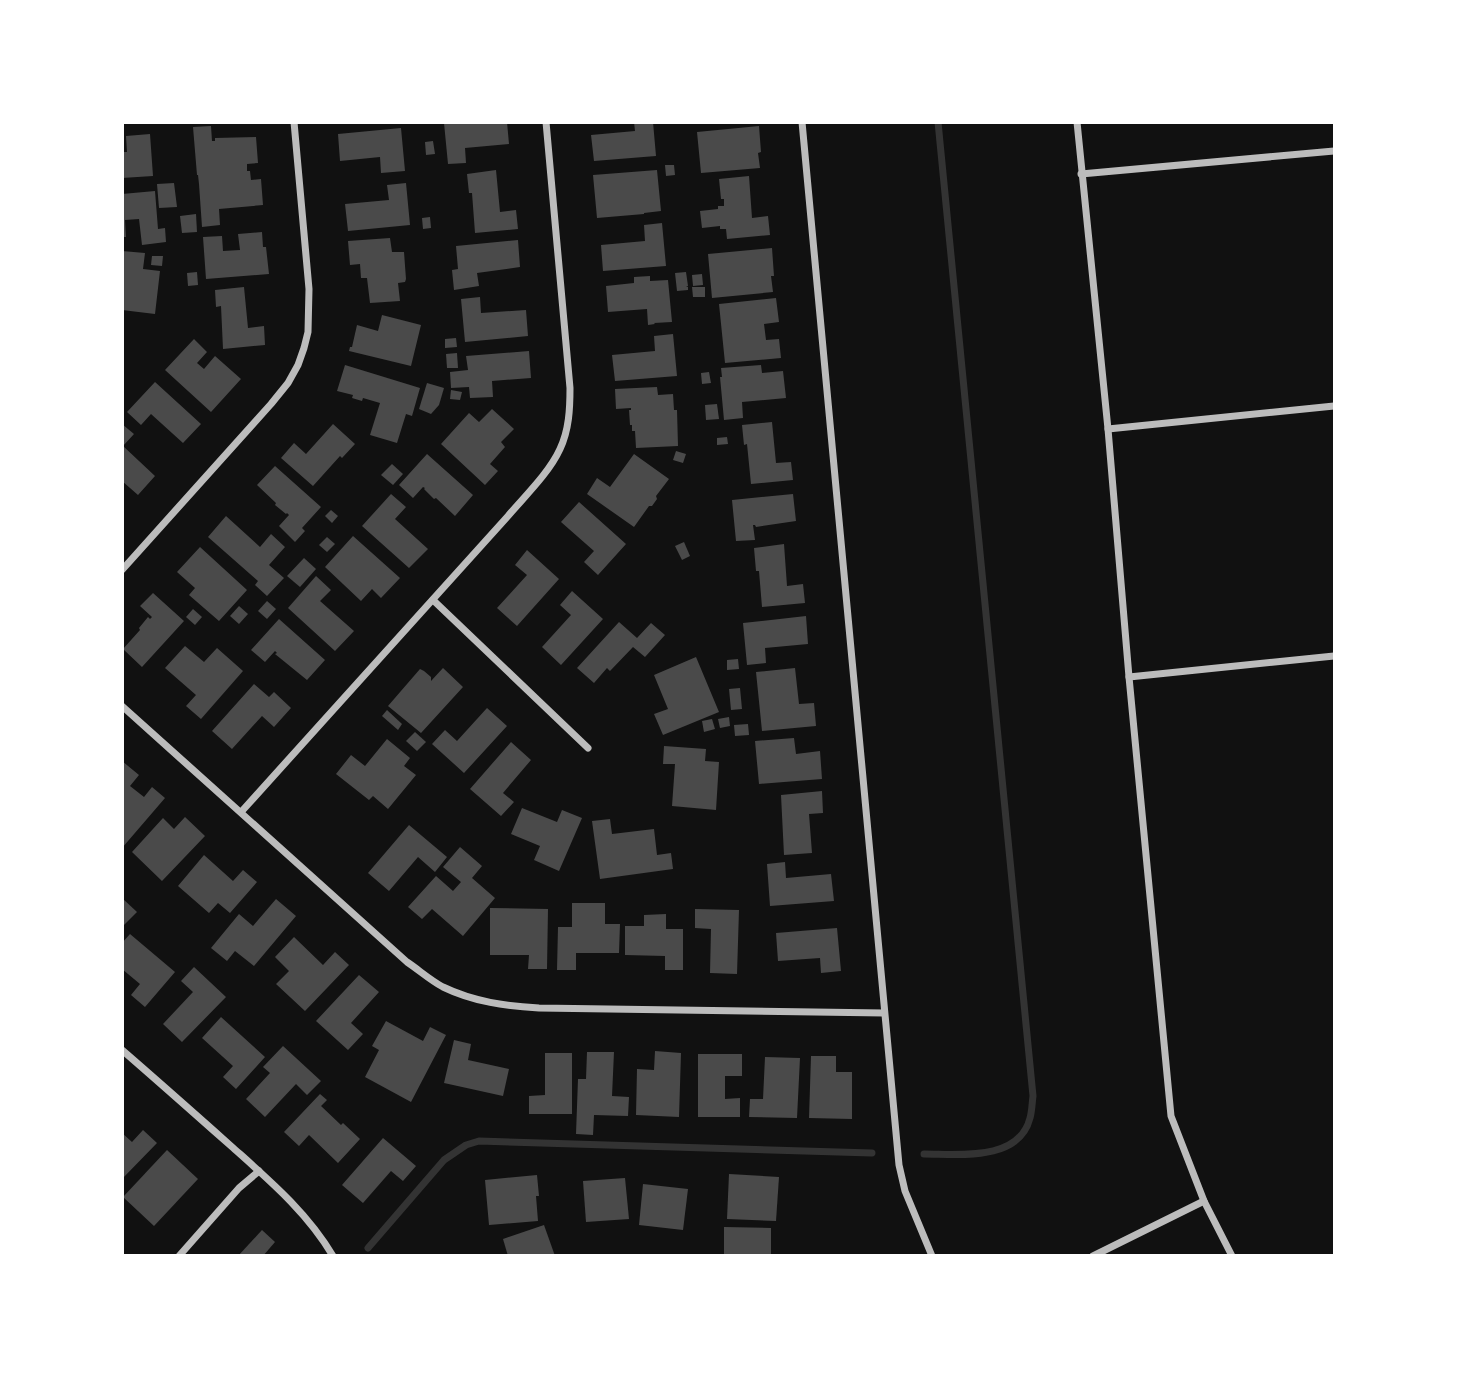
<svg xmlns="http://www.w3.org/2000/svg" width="1457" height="1378" font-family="Rubik,sans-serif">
<rect width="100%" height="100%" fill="#111"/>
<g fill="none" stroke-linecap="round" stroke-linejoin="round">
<g stroke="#333" stroke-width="7">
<path d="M 924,1154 C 958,1154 1019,1162 1030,1118 C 1032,1111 1032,1103 1033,1096 L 938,122"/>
<polyline points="368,1248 444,1160 466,1145 479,1141 872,1153"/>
</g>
</g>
<g fill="#4a4a4a">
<polygon points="507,122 509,144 465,148 466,163 448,164 444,123"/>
<polygon points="634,122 653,122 656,156 594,161 591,135 635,131"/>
<polygon points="211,126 212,141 215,141 215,138 256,137 258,163 247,164 247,171 250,171 251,180 261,179 263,205 219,209 220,225 202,227 199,184 198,175 197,175 193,127"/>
<polygon points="759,126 761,152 758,153 760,168 701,173 697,132"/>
<polygon points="401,128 405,171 381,173 380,157 340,161 338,134"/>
<polygon points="150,134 153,176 122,178 122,152 127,152 126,136"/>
<polygon points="433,141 435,154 426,155 425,142"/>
<polygon points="665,165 674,165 675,175 666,176"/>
<polygon points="496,170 500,212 516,210 518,229 475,233 472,193 469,193 467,174"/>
<polygon points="657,170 661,211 644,213 644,214 597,218 593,175"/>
<polygon points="749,176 752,218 768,216 770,235 727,239 726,229 720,229 720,226 702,228 700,211 718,209 718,206 724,206 724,199 721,199 719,179"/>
<polygon points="174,183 177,207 159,208 157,184"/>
<polygon points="406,183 410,225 348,231 345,204 389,200 387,185"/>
<polygon points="155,191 158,229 165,228 166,242 142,245 139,219 125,220 126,237 122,237 122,194"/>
<polygon points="196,214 197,232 182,233 180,216"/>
<polygon points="430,217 431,228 423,229 422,218"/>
<polygon points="662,223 666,266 603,271 601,245 645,241 644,225"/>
<polygon points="262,232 263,247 266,247 269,274 206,279 203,237 222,236 223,251 240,250 238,234"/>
<polygon points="390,238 392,252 404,252 406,279 405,282 398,283 400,301 370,303 367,278 361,278 360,264 350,265 348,241"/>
<polygon points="518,240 520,267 477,273 479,286 454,290 452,270 458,269 456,246"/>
<polygon points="772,248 774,276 771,276 773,292 712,298 708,254"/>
<polygon points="122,251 145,253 143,269 160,271 155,314 122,310"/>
<polygon points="152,256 163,256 162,266 151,265"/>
<polygon points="197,272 198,285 188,286 187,273"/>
<polygon points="686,272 688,286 686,287 688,287 688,290 677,291 675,273"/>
<polygon points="702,274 703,285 693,286 692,275"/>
<polygon points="650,276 650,281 668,280 672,322 654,323 655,324 648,325 647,309 608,312 606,286 634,283 634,277"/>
<polygon points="244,287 248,328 264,326 265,345 223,349 221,306 216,307 215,290"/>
<polygon points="692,287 705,287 705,297 693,297"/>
<polygon points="480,297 481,313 526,310 528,336 465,342 461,299"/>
<polygon points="776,298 779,322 764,324 766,340 779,339 781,358 725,363 719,304"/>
<polygon points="382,315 421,325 411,366 349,351 350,347 352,347 357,325 378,331"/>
<polygon points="673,334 677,376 615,381 612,355 655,351 654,336"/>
<polygon points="456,338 457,347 445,348 445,339"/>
<polygon points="194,339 207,352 197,363 204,369 215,356 241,379 211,412 165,370"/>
<polygon points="529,351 531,378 492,381 493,397 470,398 469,387 451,388 450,372 468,370 466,356"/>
<polygon points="457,353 458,368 447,368 446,354"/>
<polygon points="345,365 420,388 412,416 406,414 397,443 370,435 380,403 363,398 362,401 352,398 353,395 337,391"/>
<polygon points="761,365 762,373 783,371 786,398 742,402 743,418 724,420 720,377 722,377 721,368"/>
<polygon points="709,372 711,383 702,384 701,373"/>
<polygon points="155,382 201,424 183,443 151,414 141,425 127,412"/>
<polygon points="427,383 444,388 439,405 431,414 419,409"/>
<polygon points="657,387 658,395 673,394 674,410 677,410 678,446 636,448 635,431 632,431 632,425 630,425 629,410 631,410 631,408 616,409 615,389"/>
<polygon points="451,390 462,392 460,400 450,399"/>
<polygon points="717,404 719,419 706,420 705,405"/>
<polygon points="492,409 514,429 501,442 505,447 490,464 498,471 485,485 441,444 469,413 479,422"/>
<polygon points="772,422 776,463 791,462 793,480 751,484 747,444 744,445 742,425"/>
<polygon points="122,424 134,434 123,446 155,476 138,495 122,481"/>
<polygon points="333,424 355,444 342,458 340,456 313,486 281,458 294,443 306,454"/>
<polygon points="727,437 728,444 717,445 717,438"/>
<polygon points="676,451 686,454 683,463 673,460"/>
<polygon points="427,454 473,495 455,516 436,498 434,499 424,489 425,488 423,487 413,498 399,485"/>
<polygon points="634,454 669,479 656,496 657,499 652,506 649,506 634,527 587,494 597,478 610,487"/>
<polygon points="392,464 403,474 393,485 381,475"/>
<polygon points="275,466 321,507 302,528 305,531 295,542 279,526 289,515 287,513 286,514 275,505 276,503 257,485"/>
<polygon points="391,494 406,507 395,519 428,549 409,568 362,526"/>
<polygon points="793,494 796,521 756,527 755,525 753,525 755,540 736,541 732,500"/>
<polygon points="579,502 626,544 598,575 584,562 594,551 561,522"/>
<polygon points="331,510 338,516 332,523 325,516"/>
<polygon points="226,516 260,547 271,534 285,547 269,565 284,578 267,596 255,585 258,581 208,537"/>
<polygon points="353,536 400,578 381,598 372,589 361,601 325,567"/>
<polygon points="327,537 335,544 327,552 319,545"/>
<polygon points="684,542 690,556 682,560 675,546"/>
<polygon points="784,544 787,586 803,584 805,603 762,607 759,571 756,571 754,548"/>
<polygon points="200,547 247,590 219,621 189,595 195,588 177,572"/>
<polygon points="527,550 559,579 517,626 497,608 527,575 515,565"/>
<polygon points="304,558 316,569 300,587 287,576"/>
<polygon points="316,576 331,590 320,601 354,631 335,651 288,608"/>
<polygon points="572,591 603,619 561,665 542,647 571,615 560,605"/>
<polygon points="153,593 184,621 142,667 123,649 140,630 139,628 148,617 150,619 152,617 140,606"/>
<polygon points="267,601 276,609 267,619 258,611"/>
<polygon points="239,606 248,614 239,624 230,616"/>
<polygon points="193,609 202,617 195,625 186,617"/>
<polygon points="806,616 808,644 765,648 766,663 747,665 743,623"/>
<polygon points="279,619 325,660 307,680 275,654 277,653 275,651 265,662 251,650"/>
<polygon points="619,622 637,638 651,623 665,635 645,657 633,647 610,671 607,668 594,683 577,668"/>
<polygon points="185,646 204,662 217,648 243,671 201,719 186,706 196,695 165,668"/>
<polygon points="696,657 719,712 663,735 654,714 668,709 654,675"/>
<polygon points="738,659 739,669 727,670 727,660"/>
<polygon points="443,668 463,687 421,733 388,706 420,669 424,671 431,677 431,681"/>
<polygon points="795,668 799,704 814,703 816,726 762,731 756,672"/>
<polygon points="254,684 269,697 274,692 291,708 274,727 262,716 232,749 212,731"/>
<polygon points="740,688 742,709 731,710 729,689"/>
<polygon points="487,708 507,726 464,773 432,744 445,730 457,741"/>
<polygon points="387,710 402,724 398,730 382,716"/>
<polygon points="729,717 730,726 720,728 718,719"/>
<polygon points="712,719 715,729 704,732 702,721"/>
<polygon points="748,724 749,735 735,736 734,725"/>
<polygon points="415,732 426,742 417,751 406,741"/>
<polygon points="794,738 796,754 820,751 822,779 759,784 755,741"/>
<polygon points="387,739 410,758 404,766 416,775 388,809 373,796 369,800 336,774 351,755 365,766"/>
<polygon points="511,742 531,760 503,793 514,802 501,816 470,789"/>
<polygon points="664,746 706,749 705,761 719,762 716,810 672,806 675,764 663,764"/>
<polygon points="122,761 139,775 130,786 144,797 152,787 165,798 122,848"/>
<polygon points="822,791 823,813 809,814 812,853 784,855 781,795"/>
<polygon points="522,808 557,822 562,810 582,818 559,871 534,860 540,846 511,834"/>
<polygon points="185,817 205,836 162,881 132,852 163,818 174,829"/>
<polygon points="610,819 612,834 654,829 657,855 671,853 673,869 600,879 592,821"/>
<polygon points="409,825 447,857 435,872 418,857 389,891 368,873"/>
<polygon points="460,847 482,866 472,878 495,898 463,936 432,909 422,919 408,907 436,876 453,891 461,882 443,867"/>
<polygon points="204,855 233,881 243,870 257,882 230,913 218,903 209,913 178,886"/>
<polygon points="785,862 786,878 831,874 834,901 770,906 767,864"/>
<polygon points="122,898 137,912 122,927"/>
<polygon points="276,899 296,916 254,966 235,951 227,961 211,948 239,914 253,926"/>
<polygon points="572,903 605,903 605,924 620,924 619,953 576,953 576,970 557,970 558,927 572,927"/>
<polygon points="490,908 548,909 547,969 528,969 529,955 490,955"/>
<polygon points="695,909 739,910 737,974 710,973 711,929 695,928"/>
<polygon points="666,914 666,929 683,929 683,970 665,970 665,956 625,955 625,926 644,926 644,915"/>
<polygon points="837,928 841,971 821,973 820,958 778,961 776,933"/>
<polygon points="130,934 175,972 145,1007 131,995 140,984 122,969 122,943"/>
<polygon points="294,937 323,965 335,952 349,965 305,1011 276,984 289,971 275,957"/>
<polygon points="194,967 226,997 182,1042 163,1024 193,992 181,981"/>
<polygon points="359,975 379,992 351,1023 363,1034 348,1050 316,1021"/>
<polygon points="221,1017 265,1057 236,1089 223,1077 233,1066 202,1038"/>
<polygon points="386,1021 423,1041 430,1027 446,1035 411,1102 365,1077 379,1050 372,1046"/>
<polygon points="454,1040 471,1044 468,1060 509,1069 503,1096 444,1083"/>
<polygon points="283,1046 321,1081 307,1095 296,1084 265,1117 246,1099 270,1073 263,1067"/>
<polygon points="655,1051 681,1053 679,1117 636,1115 637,1069 654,1070"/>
<polygon points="587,1052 614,1052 612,1096 629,1097 628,1116 594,1115 593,1135 576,1134 578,1079 586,1079"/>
<polygon points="545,1053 572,1053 572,1114 529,1114 529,1096 545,1095"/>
<polygon points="698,1054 742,1054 742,1076 725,1076 725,1099 740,1098 740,1117 698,1117"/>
<polygon points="811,1056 836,1056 836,1072 852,1072 852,1119 809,1118"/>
<polygon points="765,1057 800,1058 797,1118 749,1117 750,1099 763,1099"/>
<polygon points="320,1094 327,1100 321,1106 341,1125 343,1123 360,1139 338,1163 309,1135 299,1146 284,1132"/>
<polygon points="143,1130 157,1143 122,1179 122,1133 132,1142"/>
<polygon points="383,1138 416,1166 403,1181 391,1171 363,1203 342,1185"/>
<polygon points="167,1150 198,1179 154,1226 123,1197"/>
<polygon points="729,1174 779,1177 776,1221 727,1219"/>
<polygon points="537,1175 539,1196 536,1196 538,1221 489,1225 485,1180"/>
<polygon points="625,1178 629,1219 586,1222 583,1181"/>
<polygon points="643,1184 688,1189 683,1230 639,1225"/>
<polygon points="544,1225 555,1256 508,1256 503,1239"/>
<polygon points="724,1227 771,1228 771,1256 724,1256"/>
<polygon points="262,1230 275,1242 263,1256 238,1256"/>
</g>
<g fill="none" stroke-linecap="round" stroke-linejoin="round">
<g stroke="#bcbcbc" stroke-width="7">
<polyline points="802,122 899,1165 905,1191 932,1256"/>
<polyline points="1077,122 1108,429 1129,677 1171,1116 1204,1201 1232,1256"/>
<polyline points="1081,174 1334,151"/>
<polyline points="1108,429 1334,406"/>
<polyline points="122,570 271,404 288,383 298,365 304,348 308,332 309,289 294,122"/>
<polyline points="433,600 588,748"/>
<polyline points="1129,677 1334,656"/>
<path d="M 122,706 L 407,962 C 419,970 430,980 443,987 C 474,1002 506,1006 539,1008 L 884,1013"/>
<path d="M 242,811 L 508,516 C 525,496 549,473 560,449 C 569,430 570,409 570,388 L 546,122"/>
<path d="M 122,1050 C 159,1082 195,1114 231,1146 C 269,1180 307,1212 333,1256"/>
<polyline points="179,1256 239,1188 259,1171"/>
<polyline points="1093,1256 1204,1201"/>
</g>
</g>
<rect width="1457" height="1378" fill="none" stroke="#ffffff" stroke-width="248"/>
</svg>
